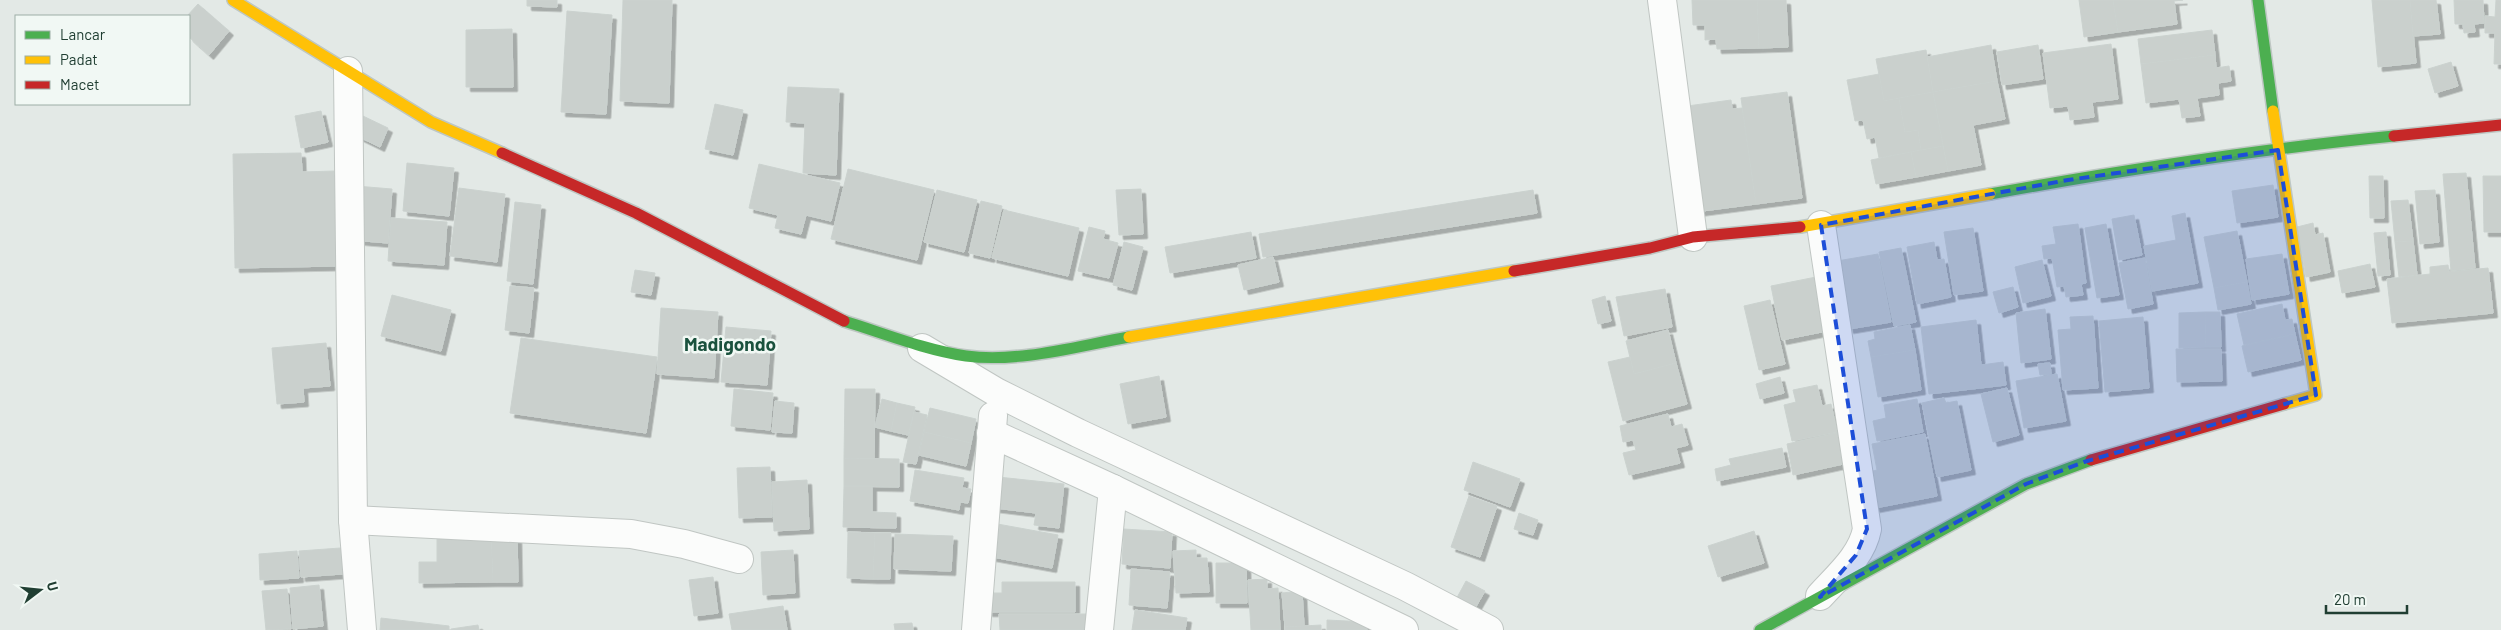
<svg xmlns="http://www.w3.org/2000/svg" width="2501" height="630" font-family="Barlow,sans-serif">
<defs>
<filter id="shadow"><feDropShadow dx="4.5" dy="4.5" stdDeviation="0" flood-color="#0004"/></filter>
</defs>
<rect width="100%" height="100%" fill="#e3e9e6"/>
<g fill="#cad0cd" stroke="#cbd2cf" filter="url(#shadow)">
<polygon points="527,0 557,0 557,7 527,6"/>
<polygon points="623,0 672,0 669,103 620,101"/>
<polygon points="1692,0 1757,0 1759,48 1717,49 1716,39 1705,40 1705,25 1693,25"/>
<polygon points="1757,0 1786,0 1788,47 1759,48"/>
<polygon points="2079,0 2113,0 2118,32 2084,37"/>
<polygon points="2113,0 2183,0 2174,1 2177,24 2118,32"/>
<polygon points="2372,0 2410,0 2416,63 2378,67"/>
<polygon points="2410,0 2436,0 2440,34 2413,36"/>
<polygon points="2454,0 2483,0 2484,23 2474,24 2475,32 2464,33 2463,24 2455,24"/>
<polygon points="2496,0 2501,0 2501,64 2494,64 2495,33 2485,33 2485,16 2495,17"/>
<polygon points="198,4 229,31 209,55 189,37 187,16"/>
<polygon points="567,11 612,15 606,114 561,112"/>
<polygon points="512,29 513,87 466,87 466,30"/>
<polygon points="2212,30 2215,55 2141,64 2138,39"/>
<polygon points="2111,44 2118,99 2092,102 2094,117 2070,120 2068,106 2050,108 2043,53"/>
<polygon points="1991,45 1997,81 1933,92 1927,57"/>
<polygon points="2038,45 2043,79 2002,85 1997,52"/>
<polygon points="1926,50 1933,92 1884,101 1876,59"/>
<polygon points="2215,55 2216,68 2229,66 2231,81 2218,83 2219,95 2197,98 2200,116 2182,118 2179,99 2146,103 2141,64"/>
<polygon points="2451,62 2458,86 2435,93 2428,69"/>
<polygon points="1879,74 1884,101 1899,98 1905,132 1918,130 1921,150 1879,158 1875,137 1867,139 1863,120 1855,121 1847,80"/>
<polygon points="1997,81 2005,119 1973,125 1981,165 1948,171 1933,92"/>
<polygon points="788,87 839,89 836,175 803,173 805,123 786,122"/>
<polygon points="1787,92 1802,198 1756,204 1741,98"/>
<polygon points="1933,92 1943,146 1921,150 1918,130 1905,132 1899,98"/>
<polygon points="1731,100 1732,109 1742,108 1756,204 1695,212 1680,107"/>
<polygon points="715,104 743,110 733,155 705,149"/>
<polygon points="321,111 328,142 301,148 295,116"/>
<polygon points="363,116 388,128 380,147 355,135"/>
<polygon points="1943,146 1948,171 1916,177 1911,152"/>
<polygon points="1911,152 1916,177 1876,184 1871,160"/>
<polygon points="301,153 302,172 334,171 337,266 235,268 233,154"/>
<polygon points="407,163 454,168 449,216 403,211"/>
<polygon points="759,164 840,183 831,221 806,215 801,234 775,228 778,215 749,208"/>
<polygon points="848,169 934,190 917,260 831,239"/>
<polygon points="2466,173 2475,268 2451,271 2443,174"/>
<polygon points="2369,176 2383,176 2384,218 2370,218"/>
<polygon points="2483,176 2501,176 2501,232 2484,232"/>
<polygon points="2273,185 2278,217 2237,223 2232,191"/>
<polygon points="356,186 392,189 388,243 352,240"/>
<polygon points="459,188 505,194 497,262 450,256"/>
<polygon points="1141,189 1143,234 1119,235 1116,190"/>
<polygon points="937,190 977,200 964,252 924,242"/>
<polygon points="1533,190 1537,213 1263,257 1259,234"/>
<polygon points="2435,190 2439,242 2420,244 2415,191"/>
<polygon points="2408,200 2413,241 2395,242 2391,201"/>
<polygon points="981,201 1002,206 990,258 969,253"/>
<polygon points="515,202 541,205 533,284 507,281"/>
<polygon points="1004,210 1079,228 1068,276 992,258"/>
<polygon points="2185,213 2198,283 2152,291 2144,246 2176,240 2172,216"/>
<polygon points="2134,215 2142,255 2119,260 2112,219"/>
<polygon points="391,218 447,222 444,265 388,261"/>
<polygon points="2313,223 2315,235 2323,233 2330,272 2306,277 2297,227"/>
<polygon points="2078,224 2086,283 2081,284 2083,295 2066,297 2064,286 2057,287 2052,258 2044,259 2042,246 2056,244 2053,227"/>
<polygon points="2106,224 2119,295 2097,298 2085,228"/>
<polygon points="1089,227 1105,231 1103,239 1118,243 1109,278 1078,271"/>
<polygon points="1973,228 1983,291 1954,295 1944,232"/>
<polygon points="2237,231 2247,282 2214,288 2204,237"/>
<polygon points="1251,232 1256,258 1170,273 1165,247"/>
<polygon points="2386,232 2390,275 2378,276 2374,233"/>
<polygon points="2413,241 2417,275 2399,277 2395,242"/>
<polygon points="1124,242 1143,247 1132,290 1113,285"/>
<polygon points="1934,242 1937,260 1944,259 1951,297 1917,304 1907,247"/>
<polygon points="1901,248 1916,322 1894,326 1879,252"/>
<polygon points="1878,254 1891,322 1849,329 1837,261"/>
<polygon points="2282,254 2289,294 2252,300 2246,259"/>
<polygon points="1273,257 1279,282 1244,290 1238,265"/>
<polygon points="2145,258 2153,304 2128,309 2119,263"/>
<polygon points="2042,260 2051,296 2023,303 2015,267"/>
<polygon points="2370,264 2375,287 2342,293 2338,271"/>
<polygon points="2448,265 2449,272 2488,268 2493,313 2392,323 2387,279 2430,274 2430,267"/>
<polygon points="635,270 655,273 651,295 631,292"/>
<polygon points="1816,277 1827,331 1782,340 1771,286"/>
<polygon points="2247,282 2251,304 2218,310 2214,288"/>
<polygon points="510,286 534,288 529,333 505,330"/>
<polygon points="2013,287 2018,307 1999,313 1993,292"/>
<polygon points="1665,289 1672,327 1624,336 1616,297"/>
<polygon points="392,295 451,310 441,351 381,336"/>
<polygon points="1605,296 1611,321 1598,324 1592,300"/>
<polygon points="1770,300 1785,364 1759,370 1744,306"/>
<polygon points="2282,304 2285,320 2292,319 2295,334 2244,345 2237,314"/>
<polygon points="661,308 718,312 714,378 657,374"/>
<polygon points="2045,309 2051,359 2021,363 2016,313"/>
<polygon points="2205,312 2206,347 2179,348 2179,313"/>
<polygon points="2205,312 2220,312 2221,347 2206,347"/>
<polygon points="2093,316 2098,388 2063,390 2058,330 2071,329 2070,317"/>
<polygon points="2143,317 2149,388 2105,392 2099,321"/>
<polygon points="1976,320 1981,365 2003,362 2006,385 1929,394 1921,327"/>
<polygon points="1910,325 1915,350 1871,357 1868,341 1875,339 1874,332"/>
<polygon points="726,327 771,331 767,385 721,382"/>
<polygon points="1668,330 1676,363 1634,374 1626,341"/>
<polygon points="2295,334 2301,360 2248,372 2242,346"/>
<polygon points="521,338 657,357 646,433 510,413"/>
<polygon points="326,343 330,386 303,388 304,402 277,404 272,348"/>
<polygon points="2176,349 2221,349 2222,381 2177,382"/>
<polygon points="1915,350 1921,390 1878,397 1871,357"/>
<polygon points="1630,357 1634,374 1676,363 1687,404 1623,421 1608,362"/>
<polygon points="2050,363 2051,374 2040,375 2038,364"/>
<polygon points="2057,374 2066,421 2024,428 2016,381"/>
<polygon points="1159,376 1166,417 1128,424 1120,384"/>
<polygon points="1780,377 1784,393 1760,399 1756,384"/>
<polygon points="1817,385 1822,406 1831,404 1837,432 1792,441 1784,405 1796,402 1793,390"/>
<polygon points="2007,388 2019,435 1993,442 1981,394"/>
<polygon points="734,389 773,393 770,430 731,426"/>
<polygon points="845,389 875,389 874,459 844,458"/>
<polygon points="1944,398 1946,403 1957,401 1971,470 1937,477 1922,403"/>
<polygon points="882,399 897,403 891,431 875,427"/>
<polygon points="1917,399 1923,432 1877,441 1873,421 1886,418 1884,405"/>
<polygon points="775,401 794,403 792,433 772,432"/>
<polygon points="897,403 915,407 908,435 891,431"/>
<polygon points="930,408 976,419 971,443 924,432"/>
<polygon points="914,412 927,415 916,464 903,462"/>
<polygon points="1668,414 1671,427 1682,424 1688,445 1676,448 1680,463 1629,475 1623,453 1636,450 1633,440 1623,442 1620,426"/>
<polygon points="924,432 971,443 966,466 919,455"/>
<polygon points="1841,432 1848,463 1793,475 1787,444"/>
<polygon points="1925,434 1937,496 1875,508 1869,472 1877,470 1872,444"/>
<polygon points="1782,448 1786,467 1717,481 1715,469 1731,465 1729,459"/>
<polygon points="844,458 899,459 899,487 844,486"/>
<polygon points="1473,462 1520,479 1510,507 1464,490"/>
<polygon points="770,467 772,517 739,518 737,468"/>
<polygon points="915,470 964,478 962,488 971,489 968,503 960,502 959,510 910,501"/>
<polygon points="998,477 1064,484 1059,528 1034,525 1036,513 995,508"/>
<polygon points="807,480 809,529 774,531 772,482"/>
<polygon points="844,486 872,486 872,512 896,513 896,528 843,527"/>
<polygon points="1469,496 1497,506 1480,557 1451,547"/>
<polygon points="1519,513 1538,520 1533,535 1514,529"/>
<polygon points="992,523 1058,535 1052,568 987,556"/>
<polygon points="1124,529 1172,532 1170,568 1122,564"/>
<polygon points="1754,531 1764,563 1718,577 1708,546"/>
<polygon points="848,532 875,533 873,579 847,578"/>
<polygon points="875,533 891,533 890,579 873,579"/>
<polygon points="491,534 517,534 518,582 493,582"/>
<polygon points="491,534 493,582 419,583 419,562 437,562 437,535"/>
<polygon points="895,534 953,536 951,571 894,569"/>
<polygon points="354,547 356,573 301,577 299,551"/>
<polygon points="793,550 795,593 763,595 761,552"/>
<polygon points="1196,550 1196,558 1207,558 1209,592 1176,593 1173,551"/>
<polygon points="297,551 299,578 260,580 259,554"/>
<polygon points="1216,563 1246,563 1247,603 1216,603"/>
<polygon points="1131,569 1170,572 1167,608 1129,605"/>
<polygon points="713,577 718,613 694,616 689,580"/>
<polygon points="1267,579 1267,589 1278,588 1280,630 1251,630 1248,580"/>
<polygon points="1466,581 1485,591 1474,610 1453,605"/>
<polygon points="1002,582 1075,582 1075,612 988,612 988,593 1002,593"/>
<polygon points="319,585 323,626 293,629 290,588"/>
<polygon points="287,589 291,629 266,630 262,591"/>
<polygon points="1302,591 1304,626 1285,627 1282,593"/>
<polygon points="783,606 787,630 732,630 729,614"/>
<polygon points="1135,610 1187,618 1185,630 1132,630"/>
<polygon points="999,614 1090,614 1090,630 1000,630"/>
<polygon points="381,618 449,626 449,630 380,630"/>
<polygon points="1327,620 1367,622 1367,630 1327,630"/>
<polygon points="912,623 913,630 895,630 894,624"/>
<polygon points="478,625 479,630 451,630 451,629"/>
<polygon points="1321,625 1321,630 1285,630 1285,627"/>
</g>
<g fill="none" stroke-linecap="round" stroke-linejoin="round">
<defs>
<g id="street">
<polyline points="1662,0 1693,237"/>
<polyline points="348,71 353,520 362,630"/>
<polyline points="922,348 996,392 1078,433 1405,586 1489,630"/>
<polyline points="991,433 1113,489 1404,630"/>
<polyline points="353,520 631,534 684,544 739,559"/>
<path d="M 1820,596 C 1838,576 1862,556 1867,529 L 1821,225"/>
<polyline points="976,630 993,416"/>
<polyline points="1099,630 1113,489"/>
</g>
<g id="fast">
<polyline points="2258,0 2273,111"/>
<path d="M 1990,194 C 2124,170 2259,149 2394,136"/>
<path d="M 844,321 C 883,333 925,350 966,356 C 1019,363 1077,346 1129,337"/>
<polyline points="1760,630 2026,484 2091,460"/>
</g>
<g id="slow">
<polyline points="233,0 431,122 502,153"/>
<polyline points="2273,111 2316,395 2284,404"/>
<polyline points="1800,227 1990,194"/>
<polyline points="1129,337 1514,271"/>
</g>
<g id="jam">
<polyline points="2394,136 2501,125"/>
<polyline points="502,153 636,213 844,321"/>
<polyline points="1514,271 1650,248 1693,237 1800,227"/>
<polyline points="2091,460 2284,404"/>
</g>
</defs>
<use href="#street" stroke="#c0c6c3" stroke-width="30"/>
<use href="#fast" stroke="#bec7c3" stroke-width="14"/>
<use href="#slow" stroke="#bec7c3" stroke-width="14"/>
<use href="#jam" stroke="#bec7c3" stroke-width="14"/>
<use href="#street" stroke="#fbfcfb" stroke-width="28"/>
<use href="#fast" stroke="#4caf50" stroke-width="11"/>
<use href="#slow" stroke="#ffc107" stroke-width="11"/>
<use href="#jam" stroke="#c62828" stroke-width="11"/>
</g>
<path fill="#1d4ed8" fill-opacity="0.2" stroke="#1d4ed8" stroke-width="4" stroke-dasharray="10 6" stroke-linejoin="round" d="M 2278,150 L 2316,395 L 2084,462 L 2026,484 L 1820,597 L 1856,555 L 1867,529 L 1821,225 L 2068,180 Z"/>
<g text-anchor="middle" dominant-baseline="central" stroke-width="5" stroke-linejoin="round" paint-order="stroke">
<g font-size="19" font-weight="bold" fill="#1a513d" stroke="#f1f8f4">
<text x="730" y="343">Madigondo</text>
</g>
</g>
<rect x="15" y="15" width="175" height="90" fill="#f1f8f4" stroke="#9daea6"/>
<rect x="25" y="31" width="25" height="8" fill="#4caf50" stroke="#9daea6"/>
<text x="60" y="40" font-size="15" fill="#203e32">Lancar</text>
<rect x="25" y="56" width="25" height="8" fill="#ffc107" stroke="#9daea6"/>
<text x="60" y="65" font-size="15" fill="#203e32">Padat</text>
<rect x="25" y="81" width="25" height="8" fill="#c62828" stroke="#9daea6"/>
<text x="60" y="90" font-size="15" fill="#203e32">Macet</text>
<g transform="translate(40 590) rotate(74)" stroke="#f1f8f4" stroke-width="4" paint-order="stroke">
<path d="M0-4L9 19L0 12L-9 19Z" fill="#203e32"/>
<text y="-8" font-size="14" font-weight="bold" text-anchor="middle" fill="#203e32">U</text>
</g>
<path d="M2326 605v8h81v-8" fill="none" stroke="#203e32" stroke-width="2.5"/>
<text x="2334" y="605" font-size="15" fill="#203e32" stroke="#f1f8f4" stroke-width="4" paint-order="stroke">20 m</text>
</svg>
